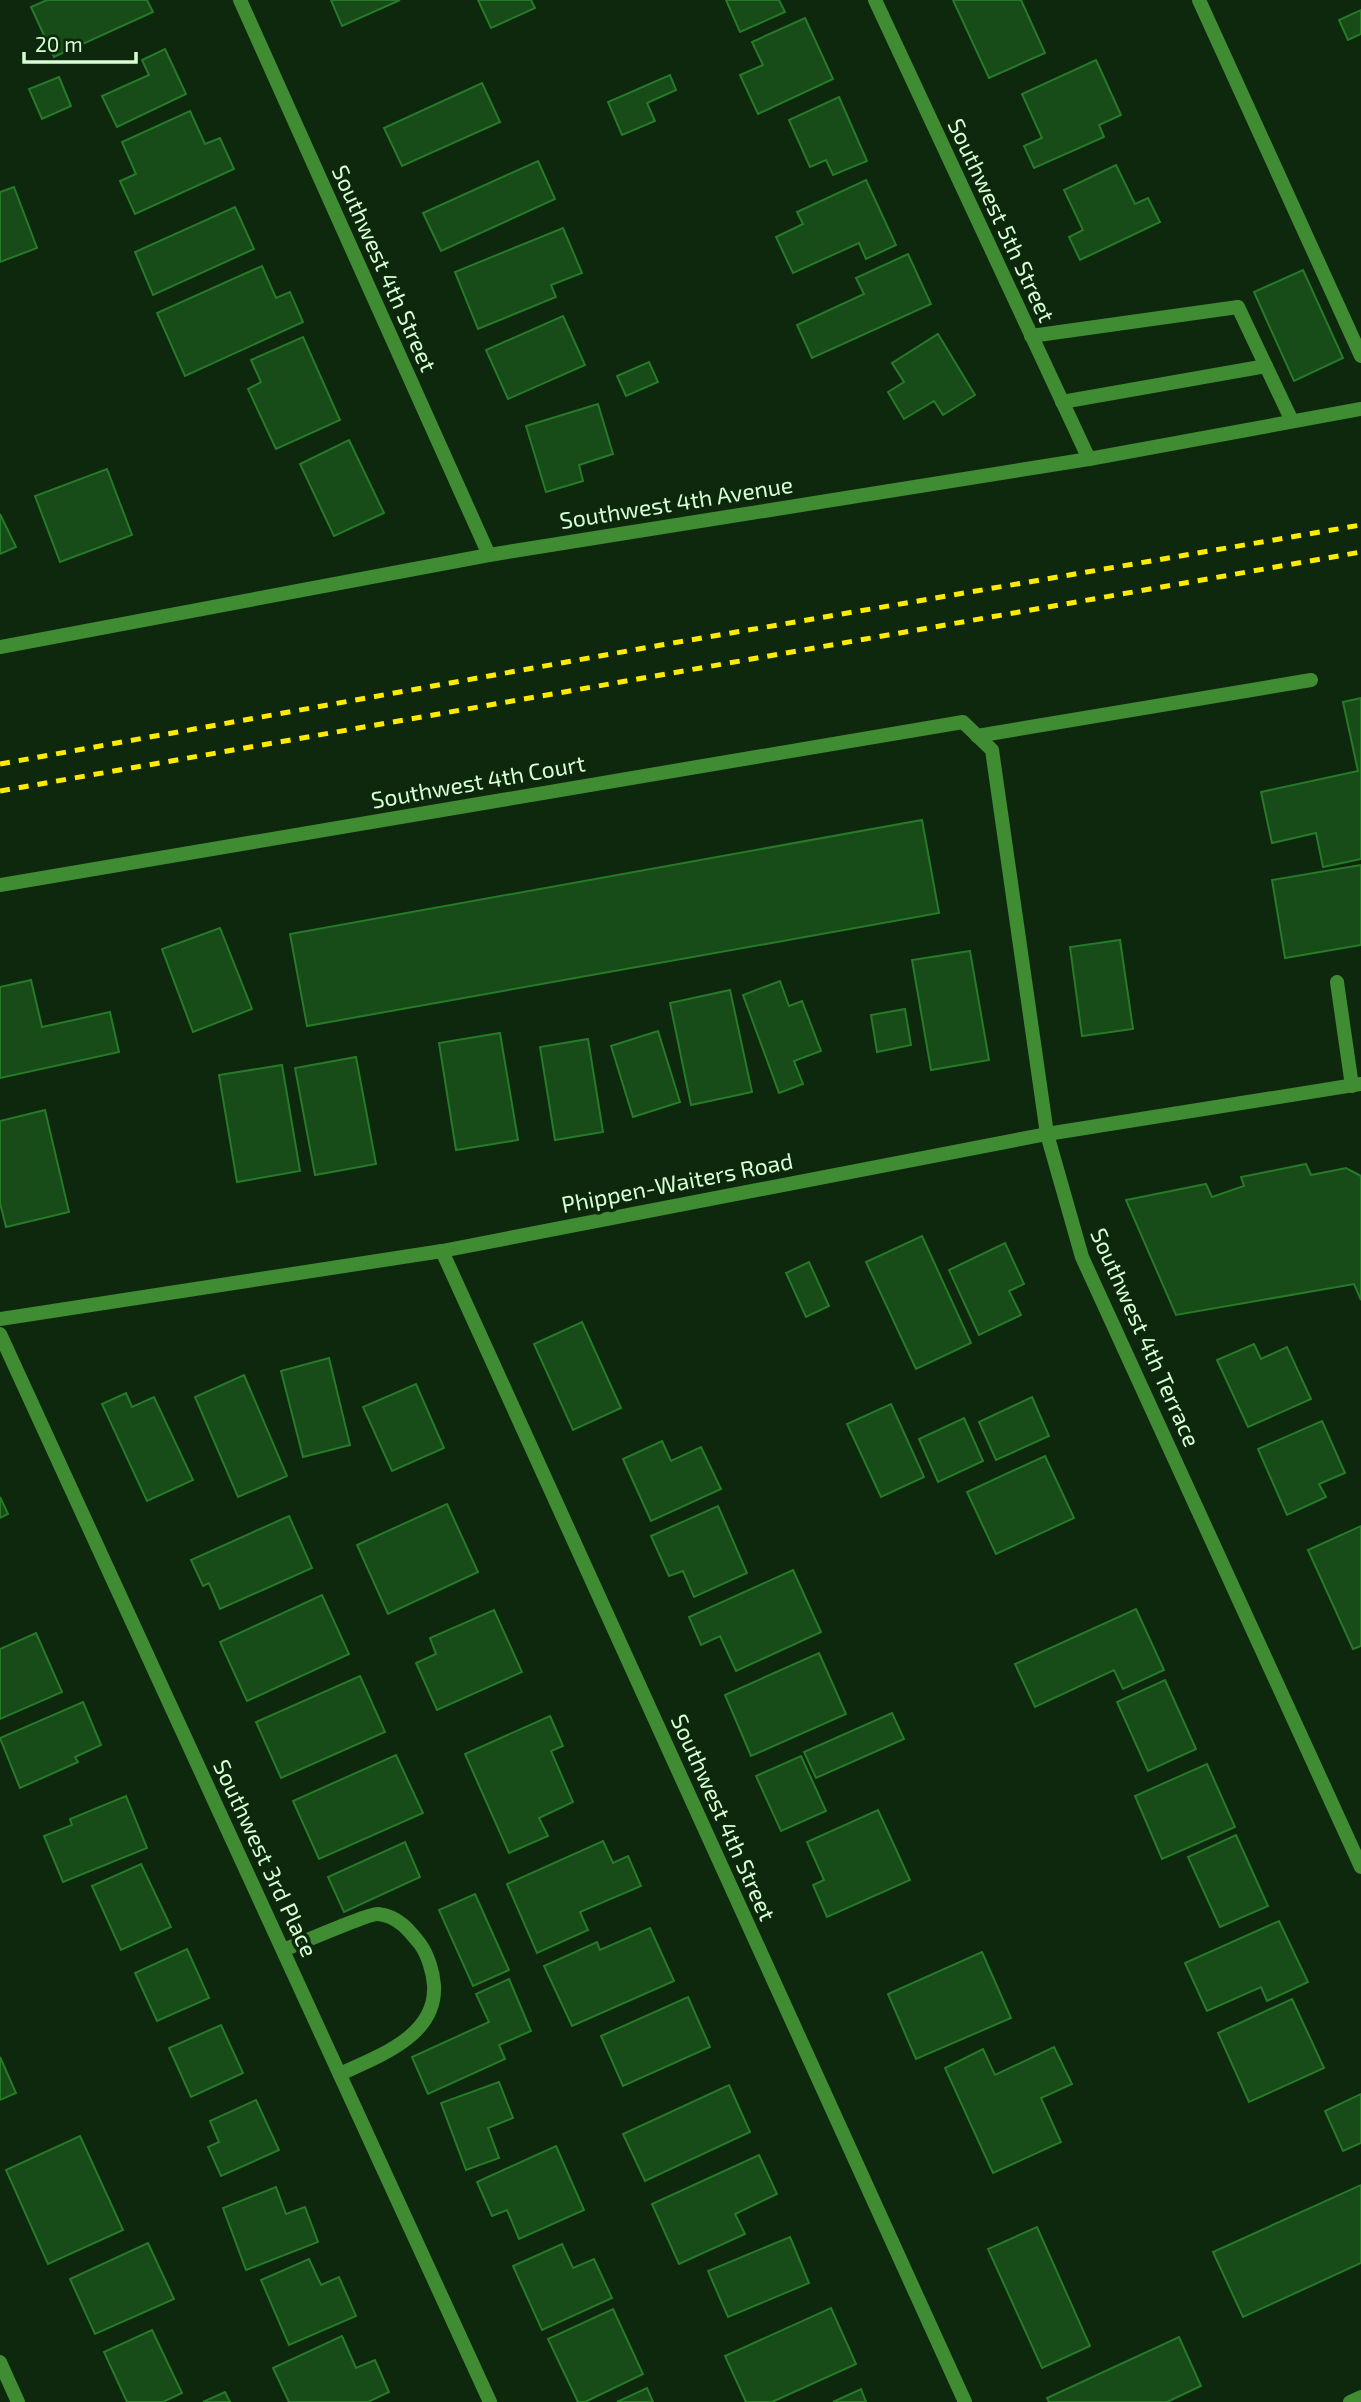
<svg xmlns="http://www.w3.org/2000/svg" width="1361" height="2402" font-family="'Exo 2',sans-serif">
<rect width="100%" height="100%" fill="#0d280d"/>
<g fill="#174b18" stroke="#267a28" stroke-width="2">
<polygon points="47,0 147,0 153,12 54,57 31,7"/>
<polygon points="331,0 400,0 342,26"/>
<polygon points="478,0 531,0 535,8 491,28"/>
<polygon points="726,0 779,0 785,12 740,32"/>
<polygon points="953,0 1021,0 1045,53 989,78"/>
<polygon points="1361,10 1361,34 1348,40 1339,20"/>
<polygon points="805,18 833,79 758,114 740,75 763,65 752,42"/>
<polygon points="165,49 186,94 117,127 102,96 149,75 142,60"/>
<polygon points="1096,60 1121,115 1099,125 1104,137 1034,168 1024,146 1042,138 1022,94"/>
<polygon points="670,75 676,90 647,103 655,121 622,135 608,102"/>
<polygon points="59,77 71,106 42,119 29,89"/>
<polygon points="482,83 500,122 402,166 384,128"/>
<polygon points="839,97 867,161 833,175 826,160 810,167 789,120"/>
<polygon points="190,111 205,144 220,138 234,169 135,214 120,181 136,174 122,142"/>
<polygon points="538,161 555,199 441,251 423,213"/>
<polygon points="1116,165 1135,204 1148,198 1160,222 1080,260 1069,237 1083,230 1064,190"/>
<polygon points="866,180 896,245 866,259 859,243 793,273 776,237 803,224 797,212"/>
<polygon points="14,187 37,248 0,262 0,192"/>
<polygon points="235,207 254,249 153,295 135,252"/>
<polygon points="563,228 582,273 551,285 556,297 478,329 455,272"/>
<polygon points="908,254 931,304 812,358 797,325 864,294 856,278"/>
<polygon points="262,266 276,298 290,292 303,322 185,376 157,313"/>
<polygon points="1303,270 1343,358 1294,381 1254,292"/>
<polygon points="563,316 585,365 508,399 486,350"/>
<polygon points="938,334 975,395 943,415 934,401 904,419 888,392 904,382 892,363"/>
<polygon points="303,337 340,420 276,449 248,389 261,382 251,360"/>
<polygon points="649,362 658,382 626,396 617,376"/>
<polygon points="598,404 613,454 579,465 583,481 546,492 526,426"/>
<polygon points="349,440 384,513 334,536 300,464"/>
<polygon points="107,469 132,535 60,562 35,496"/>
<polygon points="0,514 16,547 0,554"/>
<polygon points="1361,698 1361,859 1323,867 1316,833 1272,843 1261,792 1358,771 1343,702"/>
<polygon points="922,820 939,913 307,1026 290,934"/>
<polygon points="1361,865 1361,945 1285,958 1272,880"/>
<polygon points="220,928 252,1009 193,1032 162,949"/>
<polygon points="1120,940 1133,1029 1082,1036 1070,947"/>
<polygon points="970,951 989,1060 931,1070 912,960"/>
<polygon points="31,980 42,1027 110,1012 119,1052 0,1078 0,987"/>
<polygon points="780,981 789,1006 802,1001 821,1051 794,1061 803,1084 779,1093 743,995"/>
<polygon points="730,990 752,1092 691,1105 670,1003"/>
<polygon points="905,1009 911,1045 877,1052 871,1015"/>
<polygon points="658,1031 680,1102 633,1117 611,1046"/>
<polygon points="500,1033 518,1140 456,1150 439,1043"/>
<polygon points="588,1039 603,1132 555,1140 540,1047"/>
<polygon points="356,1057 376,1164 315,1175 295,1068"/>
<polygon points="282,1065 300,1171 237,1182 219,1075"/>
<polygon points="45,1110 69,1212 6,1227 0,1203 0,1121"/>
<polygon points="1306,1164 1311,1175 1346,1168 1361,1176 1361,1300 1354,1284 1176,1315 1126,1200 1206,1184 1212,1197 1244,1186 1241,1177"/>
<polygon points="922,1236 971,1343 916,1369 866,1262"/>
<polygon points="1005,1243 1024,1284 1009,1291 1021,1315 979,1335 949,1270"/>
<polygon points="809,1262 829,1306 806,1317 786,1273"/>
<polygon points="582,1322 621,1408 573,1430 534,1344"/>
<polygon points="1254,1344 1261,1359 1287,1347 1311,1399 1248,1427 1217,1360"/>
<polygon points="329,1358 350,1445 303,1457 281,1371"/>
<polygon points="244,1375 287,1476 238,1497 195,1397"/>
<polygon points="416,1384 444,1448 392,1471 363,1407"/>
<polygon points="126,1393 132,1407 154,1397 193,1480 147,1501 102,1404"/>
<polygon points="1032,1397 1049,1436 996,1460 979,1422"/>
<polygon points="891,1404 924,1477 881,1497 847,1424"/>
<polygon points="964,1418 983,1461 938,1482 919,1439"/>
<polygon points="1322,1421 1345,1473 1319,1484 1326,1497 1287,1515 1258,1449"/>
<polygon points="662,1441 671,1461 701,1447 721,1489 651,1521 623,1459"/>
<polygon points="1045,1456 1074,1518 996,1554 967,1492"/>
<polygon points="0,1497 8,1514 0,1518"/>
<polygon points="447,1504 478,1572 388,1614 357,1545"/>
<polygon points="718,1506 747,1573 694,1597 683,1571 669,1576 651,1536"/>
<polygon points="289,1516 312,1568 220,1609 209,1583 203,1586 191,1560"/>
<polygon points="1361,1526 1361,1646 1353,1649 1308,1550"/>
<polygon points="793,1570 821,1632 736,1671 720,1636 701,1645 689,1617"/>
<polygon points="322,1595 349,1654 247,1701 220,1642"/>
<polygon points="1136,1609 1164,1670 1123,1689 1114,1670 1035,1707 1015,1664"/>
<polygon points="494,1610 522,1672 437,1710 416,1663 436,1654 430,1638"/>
<polygon points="36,1633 62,1692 0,1719 0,1649"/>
<polygon points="819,1653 846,1714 751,1756 725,1695"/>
<polygon points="360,1676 385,1732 281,1778 256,1722"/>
<polygon points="1165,1680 1196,1749 1148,1771 1117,1702"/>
<polygon points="83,1702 101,1745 75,1757 78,1762 20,1788 0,1738"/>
<polygon points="892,1713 904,1739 816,1778 804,1752"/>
<polygon points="550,1716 563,1746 551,1751 573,1802 539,1818 548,1836 509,1853 465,1754"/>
<polygon points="396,1755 423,1813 319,1859 293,1801"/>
<polygon points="801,1756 826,1811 781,1831 756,1776"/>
<polygon points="1207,1764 1235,1827 1162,1859 1135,1796"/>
<polygon points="126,1796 147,1848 63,1882 44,1836 72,1825 70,1819"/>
<polygon points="878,1810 910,1880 827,1917 813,1885 824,1880 807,1842"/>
<polygon points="1236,1835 1268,1906 1220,1927 1188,1857"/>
<polygon points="603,1841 613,1863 628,1856 641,1886 580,1912 588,1930 537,1953 507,1884"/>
<polygon points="405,1842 420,1877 344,1912 328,1877"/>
<polygon points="141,1864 171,1927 121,1950 92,1886"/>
<polygon points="475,1894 509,1970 473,1986 439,1910"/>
<polygon points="1279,1921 1308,1982 1267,2001 1261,1987 1207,2011 1185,1963"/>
<polygon points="650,1928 674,1981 572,2026 544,1966 597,1942 600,1950"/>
<polygon points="187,1949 209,1998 157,2021 135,1973"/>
<polygon points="982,1952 1011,2018 916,2059 888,1994"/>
<polygon points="509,1979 531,2031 499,2045 505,2059 428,2094 412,2057 489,2022 476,1994"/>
<polygon points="688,1997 710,2047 623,2086 601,2036"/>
<polygon points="1292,1999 1324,2068 1249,2102 1218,2033"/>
<polygon points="221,2025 243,2073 191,2097 169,2048"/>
<polygon points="1054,2047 1072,2084 1041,2098 1061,2142 993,2173 945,2068 983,2049 995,2075"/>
<polygon points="0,2057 16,2093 0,2100"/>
<polygon points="499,2082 513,2118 488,2128 499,2158 466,2170 441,2103"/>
<polygon points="729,2085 750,2132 645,2181 623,2134"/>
<polygon points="1361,2094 1361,2143 1343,2151 1325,2111"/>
<polygon points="256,2100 279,2150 221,2176 208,2147 219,2142 210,2121"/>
<polygon points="80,2136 123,2230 48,2264 6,2170"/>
<polygon points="556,2146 584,2210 519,2239 507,2210 492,2216 477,2182"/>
<polygon points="759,2155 777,2194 735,2214 745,2234 679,2264 652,2204"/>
<polygon points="1361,2185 1361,2263 1243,2317 1213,2252"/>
<polygon points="276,2187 286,2214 305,2207 318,2242 246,2270 223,2208"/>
<polygon points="1037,2227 1090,2346 1042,2368 988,2249"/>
<polygon points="790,2237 809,2283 728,2317 708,2271"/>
<polygon points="148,2243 174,2299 95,2334 70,2279"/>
<polygon points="562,2244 573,2268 594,2259 612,2298 542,2330 513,2266"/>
<polygon points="309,2259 321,2285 339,2277 356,2316 289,2345 261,2280"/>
<polygon points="831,2308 856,2364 772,2402 746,2402 725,2356"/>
<polygon points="613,2309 643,2374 585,2402 578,2402 548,2339"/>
<polygon points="152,2330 182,2393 163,2402 127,2402 104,2352"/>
<polygon points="342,2336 356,2368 375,2360 389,2392 368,2402 289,2402 273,2368"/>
<polygon points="1179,2337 1201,2386 1167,2402 1049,2402 1047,2398"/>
<polygon points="647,2388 653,2402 617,2402"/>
<polygon points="861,2389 866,2402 833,2402"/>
<polygon points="225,2392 230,2402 203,2402"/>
</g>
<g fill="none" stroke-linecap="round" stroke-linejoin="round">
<g stroke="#3f8c33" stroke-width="14">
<polyline points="1199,0 1361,356"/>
<polyline points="1031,336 1238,307 1292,421"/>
<polyline points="1062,402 1266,366"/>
<polyline points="977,736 1311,680"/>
<polyline points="1337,982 1352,1086"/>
<path d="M 283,1950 C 297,1945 369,1913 378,1914 C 398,1916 409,1930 420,1944 C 428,1955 433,1972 434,1985 C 437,2036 379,2056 340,2074"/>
</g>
<g stroke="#3f8c33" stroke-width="14">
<polyline points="240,0 489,555"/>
<polyline points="875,0 1089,459"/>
<polyline points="0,647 489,555 1089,459 1361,409"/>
<polyline points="0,885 963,722 992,750 1047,1134 1082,1257 1361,1867"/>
<polyline points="442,1251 965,2402"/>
<polyline points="0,1334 490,2402"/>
<polyline points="0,2362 18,2402"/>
<polyline points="1350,2402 1361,2397"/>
</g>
<polyline stroke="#3f8c33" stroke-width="14" points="0,1319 442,1251 1047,1134 1361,1084"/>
<g stroke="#ffeb00" stroke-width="5" stroke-dasharray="10 9" stroke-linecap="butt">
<polyline points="0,764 661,645 1361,525"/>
<polyline points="0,791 1361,552"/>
</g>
</g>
<g text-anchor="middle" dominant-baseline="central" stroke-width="7" stroke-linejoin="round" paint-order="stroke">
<g font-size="23" fill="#d7ffd4" stroke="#0d280d">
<text transform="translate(1002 220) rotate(65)">Southwest 5th Street</text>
<text transform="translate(385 268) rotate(66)">Southwest 4th Street</text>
<text transform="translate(676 502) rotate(-9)">Southwest 4th Avenue</text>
<text transform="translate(478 781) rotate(-10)">Southwest 4th Court</text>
<text transform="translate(677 1182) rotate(-11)">Phippen-Waiters Road</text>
<text transform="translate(1146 1337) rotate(66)">Southwest 4th Terrace</text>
<text transform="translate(724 1817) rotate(66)">Southwest 4th Street</text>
<text transform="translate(266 1858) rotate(65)">Southwest 3rd Place</text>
</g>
</g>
<path d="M24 52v10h112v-10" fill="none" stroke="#d7ffd4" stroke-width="3.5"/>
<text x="35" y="52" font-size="21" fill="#d7ffd4" stroke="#0d280d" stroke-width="5" paint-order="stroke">20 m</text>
</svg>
